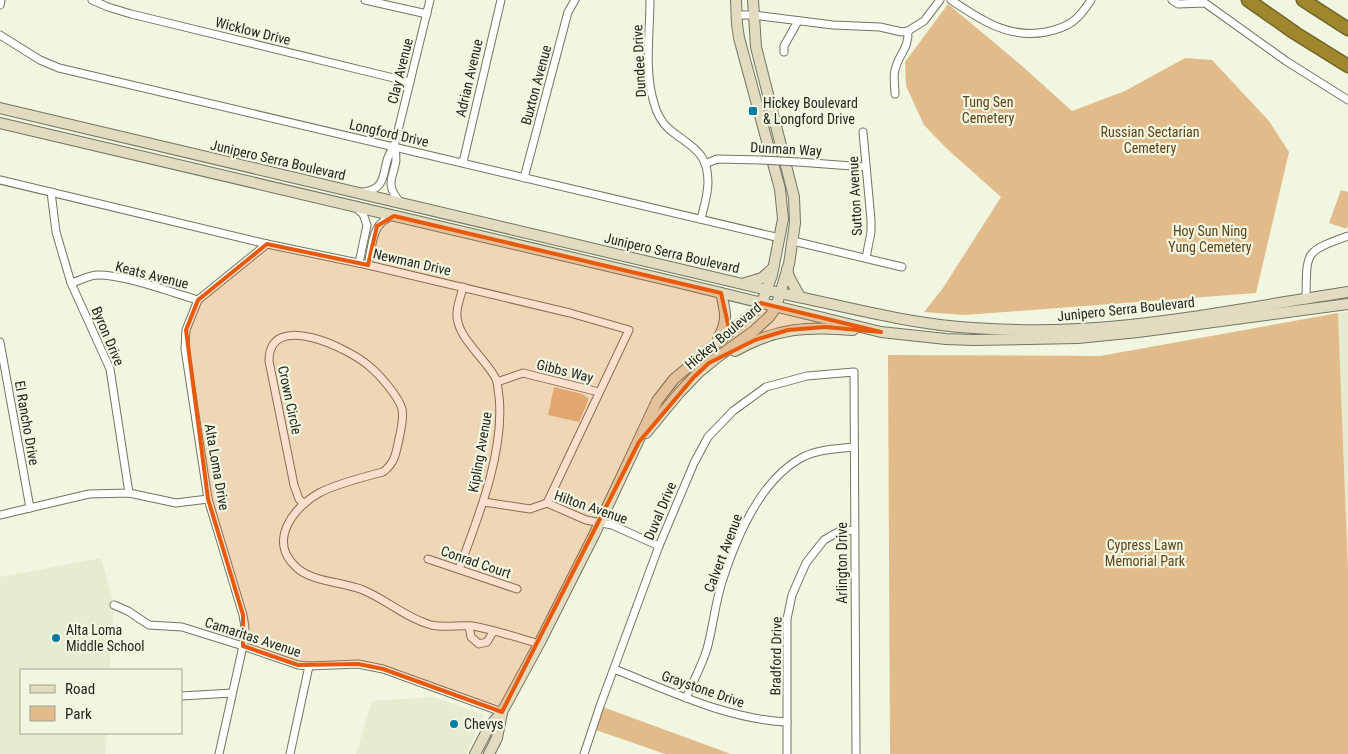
<svg xmlns="http://www.w3.org/2000/svg" width="1348" height="754" font-family="'Roboto Condensed',sans-serif">
	<style>
		.built { fill: #e6ecd0 }
		.green { fill: #e2bb8b }
		.lines { fill: none; stroke-linecap: round; stroke-linejoin: round }
		.street-casing { stroke: #717562; stroke-width: 9 }
		.secondary-casing { stroke: #717562; stroke-width: 12 }
		.highway-casing { stroke: #736528; stroke-width: 15 }
		.street { stroke: #fff; stroke-width: 7 }
		.secondary { stroke: #e2dbc0; stroke-width: 10 }
		.highway { stroke: #9e872d; stroke-width: 12 }
		.street-bridge-casing { stroke: #717562; stroke-width: 9; stroke-linecap: butt }
		.street-bridge { stroke: #fff; stroke-width: 7 }
		.marked { fill: #e8590c; fill-opacity: 0.2; stroke: #e8590c; stroke-width: 4; stroke-linejoin: round }
		.poi-dot { fill: #007da3; stroke: #f1f6e1; stroke-width: 2 }
		.labels { text-anchor: middle; dominant-baseline: central; stroke-width: 4.5; stroke-linejoin: round; paint-order: stroke }
		.street-label { font-size: 14px; fill: #24261e; stroke: #f1f6e1 }
		.park-label { font-size: 14px; fill: #604218; stroke: #f1f6e1 }
		.poi-label { font-size: 14px; fill: #24261e; stroke: #f1f6e1; text-anchor: start }
	</style>
	<rect width="100%" height="100%" fill="#f1f6e1"/>
	<g class="built">
		<path d="M1348 312V570L1338 313Z"/>
		<path d="M101 558 114 605 110 670H21V733H107L105 754H0V577Z"/>
		<path d="M434 697 484 715 466 754H356L372 701Z"/>
	</g>
	<g class="green">
		<path d="M948 4 1021 65 1072 111 1125 91 1185 58 1212 60 1269 121 1289 152 1256 293 965 315 924 312 943 288 1001 197 946 148 924 125 906 86 905 62Z"/>
		<path d="M1341 190 1348 192V225L1347 229 1329 223Z"/>
		<path d="M1338 313 1348 570V754H890L888 355 1100 356Z"/>
		<path d="M554 387 582 394 588 398V401L579 422 548 415Z"/>
		<path d="M600 706 731 754H665L593 729Z"/>
	</g>
	<g class="lines">
		<g class="street-casing">
			<g id="street">
				<path d="M92 0 108 7 131 14 410 82"/>
				<path d="M365 0 427 14"/>
				<path d="M650 0C650 33 644 71 654 103 656 112 662 123 669 129 689 146 708 150 708 182 708 194 704 207 701 219"/>
				<path d="M951 0C981 20 1008 39 1046 32 1070 27 1078 20 1091 0"/>
				<path d="M1172 0 1178 4 1205 3 1286 61 1348 100"/>
				<path d="M0 5 1 0"/>
				<path d="M736 15H753L833 25 880 27 902 32 908 31 924 21 940 0"/>
				<path d="M0 35 40 60 59 68 780 238"/>
				<path d="M784 52V46L798 21"/>
				<path d="M895 94C895 87 893 77 895 70 899 53 909 49 908 31"/>
				<path d="M863 132 871 220V232L866 258"/>
				<path d="M394 147C403 171 378 179 401 203"/>
				<path d="M463 162 501 0"/>
				<path d="M798 162 866 167"/>
				<path d="M705 164 717 159 761 160"/>
				<path d="M524 178 568 12 575 0"/>
				<path d="M0 180 267 244 368 265 570 313 629 330 547 503"/>
				<path d="M51 192 56 232 71 283 110 369 129 493"/>
				<path d="M363 192C392 189 379 164 394 147L430 0"/>
				<path d="M356 208 363 214 367 225 359 263"/>
				<path d="M793 241 902 267"/>
				<path d="M368 265C373 244 371 223 393 216"/>
				<path d="M71 283C79 281 89 275 98 275 126 275 170 292 198 300"/>
				<path d="M1306 298C1307 252 1303 252 1348 236"/>
				<path d="M0 342 30 508"/>
				<path d="M497 382 523 373 599 392"/>
				<path d="M484 502 530 509 547 503 586 520 612 525 659 546"/>
				<path d="M304 504 299 499 294 485 269 361C269 309 350 349 369 366 379 374 399 397 402 409 404 419 401 429 399 439 396 453 395 463 383 472 363 477 340 483 321 492 294 506 267 541 296 567 311 582 344 582 363 590 387 600 406 618 431 625 444 628 459 625 472 626 492 629 519 638 539 644"/>
				<path d="M0 515 89 494 129 493 176 503 208 499"/>
				<path d="M428 559 517 589"/>
				<path d="M459 569C478 518 505 451 499 396 498 392 498 386 497 381 488 360 455 337 457 313 457 305 461 296 463 287"/>
				<path d="M114 605 128 611 149 625 182 627 243 646 298 665 309 666 358 664 383 669 502 712"/>
				<path d="M469 626 471 637 479 644 487 642 493 632"/>
				<path d="M614 669C670 691 726 719 787 722"/>
				<path d="M181 696 232 693"/>
				<path d="M686 698C693 682 702 665 707 649 713 627 715 604 722 582 736 538 760 479 803 457 819 449 837 449 854 447"/>
				<path d="M219 754 243 646 245 627 243 615 208 499 185 349 186 330 198 300 267 244"/>
				<path d="M290 754 309 666"/>
				<path d="M584 754 600 706 659 546 694 463 708 437 733 411 766 387 807 376 854 372 856 754"/>
				<path d="M787 754V619L792 595 806 563 824 540 838 532 854 530"/>
			</g>
		</g>
		<g class="secondary-casing">
			<g id="secondary">
				<path d="M0 108 780 293C844 306 907 324 973 328 1018 331 1064 331 1109 327 1189 320 1268 304 1348 292"/>
				<path d="M0 123 680 283 881 332 946 339 973 340 1078 338 1138 332 1348 304"/>
				<path d="M787 269 789 277 800 297"/>
				<path d="M745 283 762 278 773 268"/>
				<path d="M718 339C728 320 726 314 721 293"/>
				<path d="M735 351C775 328 809 326 853 330"/>
				<path d="M646 433 679 393 699 372 715 359 755 330 770 316 776 307 789 264 795 223 794 197 756 47 753 0"/>
				<path d="M475 754 489 727 502 712 539 644 595 533 657 401 674 379 756 310 764 297 772 275 783 219 780 189 739 38 737 24 736 0"/>
				<path d="M489 754 497 738 502 713"/>
			</g>
		</g>
		<g class="highway-casing">
			<g id="highway">
				<path d="M1248 0 1295 33 1348 66"/>
				<path d="M1303 0 1348 29"/>
			</g>
		</g>
		<use href="#street" class="street"/>
		<use href="#secondary" class="secondary"/>
		<use href="#highway" class="highway"/>
		<g class="street-bridge-casing">
			<path id="street-bridge" d="M761 160 798 162"/>
		</g>
		<use href="#street-bridge" class="street-bridge"/>
	</g>
	<path class="marked" d="M394 216 721 293 730 333 761 303 881 332 825 327 788 330 755 340 709 363 694 377 639 442 502 712 383 669 358 664 298 665 243 646V615L208 499 186 330 198 300 267 244 368 265 377 226Z"/>
	<g class="poi-dot">
		<rect x="748" y="106" width="10" height="10" rx="2.5"/>
		<circle cx="56" cy="638" r="5"/>
		<circle cx="454" cy="724" r="5"/>
	</g>
	<g class="labels">
		<g class="street-label">
			<text transform="translate(253 31) rotate(14)">Wicklow Drive</text>
			<text transform="translate(639 61) rotate(-93)">Dundee Drive</text>
			<text transform="translate(400 71) rotate(-76)">Clay Avenue</text>
			<text transform="translate(469 78) rotate(-77)">Adrian Avenue</text>
			<text transform="translate(536 85) rotate(-75)">Buxton Avenue</text>
			<text transform="translate(389 133) rotate(13)">Longford Drive</text>
			<text transform="translate(786 149) rotate(3)">Dunman Way</text>
			<text transform="translate(278 160) rotate(13)">Junipero Serra Boulevard</text>
			<text transform="translate(855 196) rotate(-93)">Sutton Avenue</text>
			<text transform="translate(672 253) rotate(13)">Junipero Serra Boulevard</text>
			<text transform="translate(412 262) rotate(13)">Newman Drive</text>
			<text transform="translate(152 275) rotate(14)">Keats Avenue</text>
			<text transform="translate(1126 309) rotate(-6)">Junipero Serra Boulevard</text>
			<text transform="translate(108 336) rotate(67)">Byron Drive</text>
			<text transform="translate(723 336) rotate(-40)">Hickey Boulevard</text>
			<text transform="translate(565 371) rotate(14)">Gibbs Way</text>
			<text transform="translate(290 400) rotate(78)">Crown Circle</text>
			<text transform="translate(27 423) rotate(80)">El Rancho Drive</text>
			<text transform="translate(480 452) rotate(-80)">Kipling Avenue</text>
			<text transform="translate(217 467) rotate(80)">Alta Loma Drive</text>
			<text transform="translate(591 507) rotate(19)">Hilton Avenue</text>
			<text transform="translate(660 511) rotate(-67)">Duval Drive</text>
			<text transform="translate(723 553) rotate(-69)">Calvert Avenue</text>
			<text transform="translate(476 562) rotate(19)">Conrad Court</text>
			<text transform="translate(842 563) rotate(-90)">Arlington Drive</text>
			<text transform="translate(253 637) rotate(18)">Camaritas Avenue</text>
			<text transform="translate(776 656) rotate(-89)">Bradford Drive</text>
			<text transform="translate(703 689) rotate(19)">Graystone Drive</text>
		</g>
		<g class="park-label">
			<text x="988" y="102">Tung Sen<tspan x="988" dy="16">Cemetery</tspan></text>
			<text x="1150" y="132">Russian Sectarian<tspan x="1150" dy="16">Cemetery</tspan></text>
			<text x="1210" y="231">Hoy Sun Ning<tspan x="1210" dy="16">Yung Cemetery</tspan></text>
			<text x="1145" y="545">Cypress Lawn<tspan x="1145" dy="16">Memorial Park</tspan></text>
		</g>
		<g class="poi-label">
			<text x="763" y="103">Hickey Boulevard<tspan x="763" dy="16">&amp; Longford Drive</tspan></text>
			<text x="66" y="630">Alta Loma<tspan x="66" dy="16">Middle School</tspan></text>
			<text x="464" y="724">Chevys</text>
		</g>
	</g>
	<rect x="20" y="669" width="162" height="65" fill="#f1f6e1" stroke="#9fa393"/>
	<rect x="30" y="685" width="25" height="8" fill="#e2dbc0" stroke="#9fa393"/>
	<text x="65" y="694" font-size="15" fill="#24261e">Road</text>
	<rect x="30" y="706" width="25" height="15" fill="#e2bb8b" stroke="#9fa393"/>
	<text x="65" y="719" font-size="15" fill="#24261e">Park</text>
</svg>
